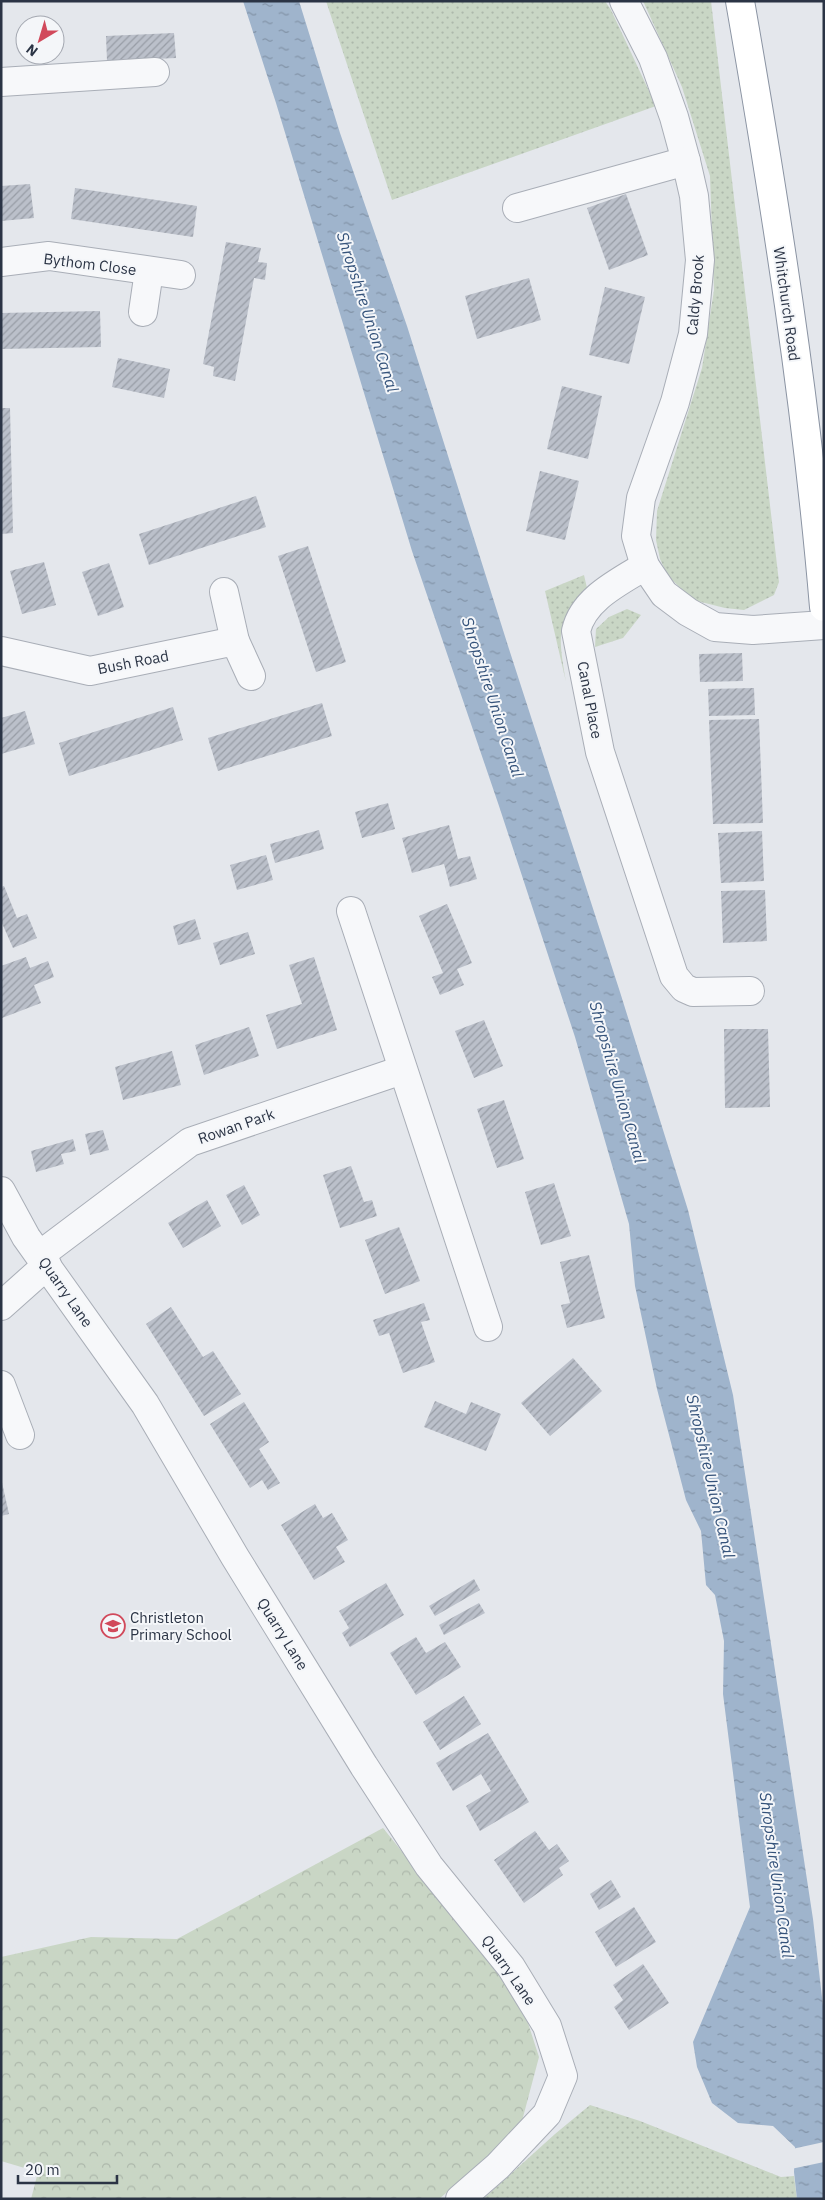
<svg xmlns="http://www.w3.org/2000/svg" width="825" height="2200" font-family="'IBM Plex Sans',sans-serif">
	<style>
		.grass { fill: url(#grass-dots) }
		.forest { fill: url(#forest-crowns) }
		.water { fill: url(#water-ripples) }
		.pier { fill: #e4e7ec }
		.building { fill: url(#building-hatch) }
		.lines { fill: none; stroke-linecap: round; stroke-linejoin: round }
		.minor-casing { stroke: #a9aeb7; stroke-width: 30 }
		.highway-casing { stroke: #8b94a3; stroke-width: 30 }
		.minor { stroke: #f7f8fa; stroke-width: 28 }
		.highway { stroke: #fff; stroke-width: 28 }
		.labels { text-anchor: middle; dominant-baseline: central; stroke-width: 4; stroke-linejoin: round; paint-order: stroke }
		.street-label { font-size: 15px; fill: #2b3445; stroke: #f4f6f9 }
		.poi-label { font-size: 15px; fill: #2b3445; stroke: #f4f6f9; text-anchor: start }
		.water-label { font-size: 16px; font-style: italic; fill: #34527a; stroke: #f4f6f9 }
	</style>
	<defs>
		<pattern id="grass-dots" width="8" height="8" patternUnits="userSpaceOnUse" patternTransform="scale(1.25)"><rect width="8" height="8" fill="#c9d6c5"/><path d="M2 2h.1M6 6h.1" fill="none" stroke="#adb8ab" stroke-width="1.8" stroke-linecap="round"/></pattern>
		<pattern id="forest-crowns" width="20" height="18" patternUnits="userSpaceOnUse" patternTransform="scale(1.25)"><rect width="20" height="18" fill="#c9d6c5"/><path d="M2 6a3 3 0 1 1 6 0M12 15a3 3 0 1 1 6 0" fill="none" stroke="#adb8ab"/></pattern>
		<pattern id="water-ripples" width="26" height="14" patternUnits="userSpaceOnUse" patternTransform="scale(1.25)"><rect width="26" height="14" fill="#9fb4cc"/><path d="M2 4q2-2 4 0t4 0M15 11q2-2 4 0t4 0" fill="none" stroke="#8293a7"/></pattern>
		<pattern id="building-hatch" width="6" height="6" patternUnits="userSpaceOnUse" patternTransform="scale(1.25)"><rect width="6" height="6" fill="#bbc0ca"/><path d="M-1 1l2-2M0 6l6-6M5 7l2-2" fill="none" stroke="#989da6"/></pattern>
	</defs>
	<rect width="100%" height="100%" fill="#e4e7ec"/>
	<g class="grass">
		<path d="M326 1H605L611 10 656 106 392 200Z"/>
		<path d="M643 1H711L779 582 774 595 744 610 725 608 693 600 668 576 660 559 656 540 657 511 702 368 714 290 710 176 682 87Z"/>
		<path d="M584 575 587 588C554 621 559 639 566 682L545 591Z"/>
		<path d="M627 609 641 615 623 638 595 647 596 629 609 617Z"/>
		<path d="M590 2105 640 2121 781 2177 794 2176 797 2199H483L555 2134Z"/>
	</g>
	<path class="forest" d="M383 1828 495 1967 528 2023 539 2057 522 2121 479 2165 439 2199H31L38 2172 1 2161V1957L91 1937 177 1939Z"/>
	<path class="water" d="M243 1H299L340 133 407 326 509 649 620 992 688 1210 733 1395 813 1919 824 2015V2199H797L794 2172 795 2147 773 2126 738 2123 712 2103 697 2067 693 2042 750 1907 723 1694 724 1641 715 1595 706 1585 701 1531 686 1500 657 1389 635 1286 629 1224 575 1037 499 806 412 551 276 103Z"/>
	<path class="pier" d="M824 2142V2162L791 2169 792 2149Z"/>
	<g class="building">
		<path d="M174 33 176 58 107 61 106 36Z"/>
		<path d="M30 184 34 218 1 221V186Z"/>
		<path d="M75 188 197 206 193 237 71 219Z"/>
		<path d="M626 194 648 255 609 270 587 208Z"/>
		<path d="M226 242 261 248 258 262 267 263 265 280 254 278 235 381 213 376 214 367 203 364Z"/>
		<path d="M529 278 541 320 477 339 465 296Z"/>
		<path d="M605 287 645 297 629 364 589 355Z"/>
		<path d="M100 311 101 347 1 349V313Z"/>
		<path d="M118 358 170 369 164 398 112 387Z"/>
		<path d="M562 386 602 396 588 459 547 449Z"/>
		<path d="M1 408H10L13 533 1 534Z"/>
		<path d="M540 471 579 481 565 540 526 531Z"/>
		<path d="M256 496 266 527 149 565 139 534Z"/>
		<path d="M308 546 346 662 316 672 278 556Z"/>
		<path d="M44 562 56 605 22 614 10 571Z"/>
		<path d="M109 563 124 607 98 616 82 572Z"/>
		<path d="M742 653 743 681 700 682 699 654Z"/>
		<path d="M754 688 755 715 709 716 708 689Z"/>
		<path d="M322 703 332 736 218 771 208 738Z"/>
		<path d="M173 707 183 740 69 776 59 743Z"/>
		<path d="M25 711 35 744 1 754V718Z"/>
		<path d="M759 719 763 823 713 824 709 720Z"/>
		<path d="M388 803 395 829 362 838 355 812Z"/>
		<path d="M449 825 458 859 470 856 477 879 450 887 444 864 412 873 402 838Z"/>
		<path d="M319 830 324 849 275 863 270 844Z"/>
		<path d="M762 831 764 881 721 883 718 833Z"/>
		<path d="M266 855 273 880 237 890 230 865Z"/>
		<path d="M4 886 17 918 27 914 37 938 13 948 1 921V887Z"/>
		<path d="M765 890 767 941 723 943 721 891Z"/>
		<path d="M447 904 472 963 457 969 464 985 440 995 432 977 443 973 419 916Z"/>
		<path d="M195 919 201 939 178 945 173 926Z"/>
		<path d="M248 932 255 954 220 965 213 943Z"/>
		<path d="M26 957 30 968 48 961 54 977 34 985 41 1003 2 1018 1 966Z"/>
		<path d="M314 957 337 1030 277 1049 266 1015 302 1004 289 965Z"/>
		<path d="M484 1020 503 1066 474 1078 455 1031Z"/>
		<path d="M249 1027 259 1056 204 1075 195 1045Z"/>
		<path d="M724 1029H768L770 1107 725 1108Z"/>
		<path d="M172 1051 181 1085 123 1100 115 1067Z"/>
		<path d="M504 1100 524 1159 497 1168 477 1109Z"/>
		<path d="M103 1130 109 1150 90 1155 85 1134Z"/>
		<path d="M73 1139 76 1151 61 1154 64 1164 36 1172 31 1151Z"/>
		<path d="M351 1166 364 1202 372 1200 377 1216 340 1228 323 1175Z"/>
		<path d="M554 1183 571 1236 541 1245 525 1192Z"/>
		<path d="M244 1185 260 1215 242 1225 226 1195Z"/>
		<path d="M207 1200 221 1226 183 1248 168 1223Z"/>
		<path d="M399 1227 420 1281 385 1294 365 1240Z"/>
		<path d="M589 1255 605 1318 567 1328 561 1305 570 1303 560 1262Z"/>
		<path d="M424 1303 430 1320 421 1322 435 1362 403 1373 389 1333 379 1336 373 1320Z"/>
		<path d="M171 1307 203 1357 213 1351 241 1394 204 1416 146 1324Z"/>
		<path d="M573 1358 602 1391 550 1436 521 1403Z"/>
		<path d="M435 1401 466 1414 471 1402 501 1414 486 1451 424 1427Z"/>
		<path d="M244 1402 269 1442 259 1449 280 1483 268 1490 262 1480 250 1488 210 1424Z"/>
		<path d="M1 1478 9 1514 1 1516Z"/>
		<path d="M315 1504 323 1518 332 1513 348 1540 336 1547 345 1562 314 1580 281 1525Z"/>
		<path d="M474 1579 480 1590 435 1616 429 1606Z"/>
		<path d="M386 1583 404 1615 350 1647 342 1633 349 1628 339 1611Z"/>
		<path d="M479 1603 485 1613 444 1635 439 1625Z"/>
		<path d="M416 1637 426 1653 445 1642 461 1667 416 1695 390 1653Z"/>
		<path d="M464 1696 481 1724 440 1750 423 1722Z"/>
		<path d="M488 1733 529 1802 480 1831 466 1806 491 1791 481 1774 453 1791 436 1763Z"/>
		<path d="M535 1831 549 1850 557 1844 569 1861 559 1868 563 1875 524 1903 494 1860Z"/>
		<path d="M611 1880 621 1897 599 1910 590 1894Z"/>
		<path d="M634 1907 656 1942 616 1967 595 1932Z"/>
		<path d="M643 1964 669 2003 629 2030 614 2007 623 2000 613 1985Z"/>
	</g>
	<g class="lines">
		<g class="minor-casing">
			<g id="minor">
				<path d="M624 1 653 58 674 117 686 161"/>
				<path d="M1 82 155 72"/>
				<path d="M517 208 686 161 694 196 700 260 693 334 675 402 641 498 636 536 645 566 664 594 688 612 715 627 753 630 824 625"/>
				<path d="M1 262 49 256 181 275"/>
				<path d="M143 312 149 271"/>
				<path d="M645 566C619 582 583 599 576 631L600 752 674 976 684 988 693 992 750 991"/>
				<path d="M224 592 235 641"/>
				<path d="M1 651 90 671 235 641 251 676"/>
				<path d="M351 911 488 1327"/>
				<path d="M1 1191 26 1237 145 1404 235 1557 364 1766 429 1866 511 1967 547 2026 563 2076 547 2114 498 2166 460 2199"/>
				<path d="M40 1255 190 1142 402 1070"/>
				<path d="M1 1306 47 1265"/>
				<path d="M1 1385 20 1435"/>
			</g>
		</g>
		<g class="highway-casing">
			<path id="highway" d="M740 1C775 202 807 405 824 607"/>
		</g>
		<use href="#minor" class="minor"/>
		<use href="#highway" class="highway"/>
	</g>
	<defs>
		<g id="school-ring" transform="scale(1.25)"><circle r="9.5" fill="#f4f6f9" stroke="#d1495b" stroke-width="1.5"/><path d="M0-5L7-2L0 1L-7-2ZM-4 1L0 2.5L4 1V4Q0 6-4 4Z" fill="#d1495b"/></g>
	</defs>
	<g fill-rule="evenodd">
		<use href="#school-ring" x="113" y="1626"/>
	</g>
	<g class="labels">
		<g class="street-label">
			<text transform="translate(90 264) rotate(7)">Bythom Close</text>
			<text transform="translate(695 295) rotate(-85)">Caldy Brook</text>
			<text transform="translate(787 304) rotate(82)">Whitchurch Road</text>
			<text transform="translate(133 662) rotate(-11)">Bush Road</text>
			<text transform="translate(590 700) rotate(79)">Canal Place</text>
			<text transform="translate(236 1126) rotate(-19)">Rowan Park</text>
			<text transform="translate(66 1292) rotate(55)">Quarry Lane</text>
			<text transform="translate(283 1634) rotate(58)">Quarry Lane</text>
			<text transform="translate(509 1970) rotate(55)">Quarry Lane</text>
		</g>
		<g class="poi-label">
			<text x="130" y="1617">Christleton<tspan x="130" dy="17">Primary School</tspan></text>
		</g>
		<g class="water-label">
			<text transform="translate(368 312) rotate(72)">Shropshire Union Canal</text>
			<text transform="translate(493 697) rotate(72)">Shropshire Union Canal</text>
			<text transform="translate(618 1082) rotate(74)">Shropshire Union Canal</text>
			<text transform="translate(711 1476) rotate(77)">Shropshire Union Canal</text>
			<text transform="translate(777 1875) rotate(82)">Shropshire Union Canal</text>
		</g>
	</g>
	<rect width="825" height="2200" fill="none" stroke="#2b3445" stroke-width="5"/>
	<g transform="translate(40 40) rotate(218)"><circle r="24" fill="#f4f6f9" stroke="#a4a8b1"/>
	<path d="M0-4L9 19L0 12L-9 19Z" fill="#d1495b"/>
	<text y="-8" font-size="14" font-weight="bold" text-anchor="middle" fill="#2b3445">N</text>
	</g>
	<path d="M18 2175v8h99v-8" fill="none" stroke="#2b3445" stroke-width="2.5"/>
	<text x="25" y="2175" font-size="15" fill="#2b3445" stroke="#f4f6f9" stroke-width="4" paint-order="stroke">20 m</text>
</svg>
